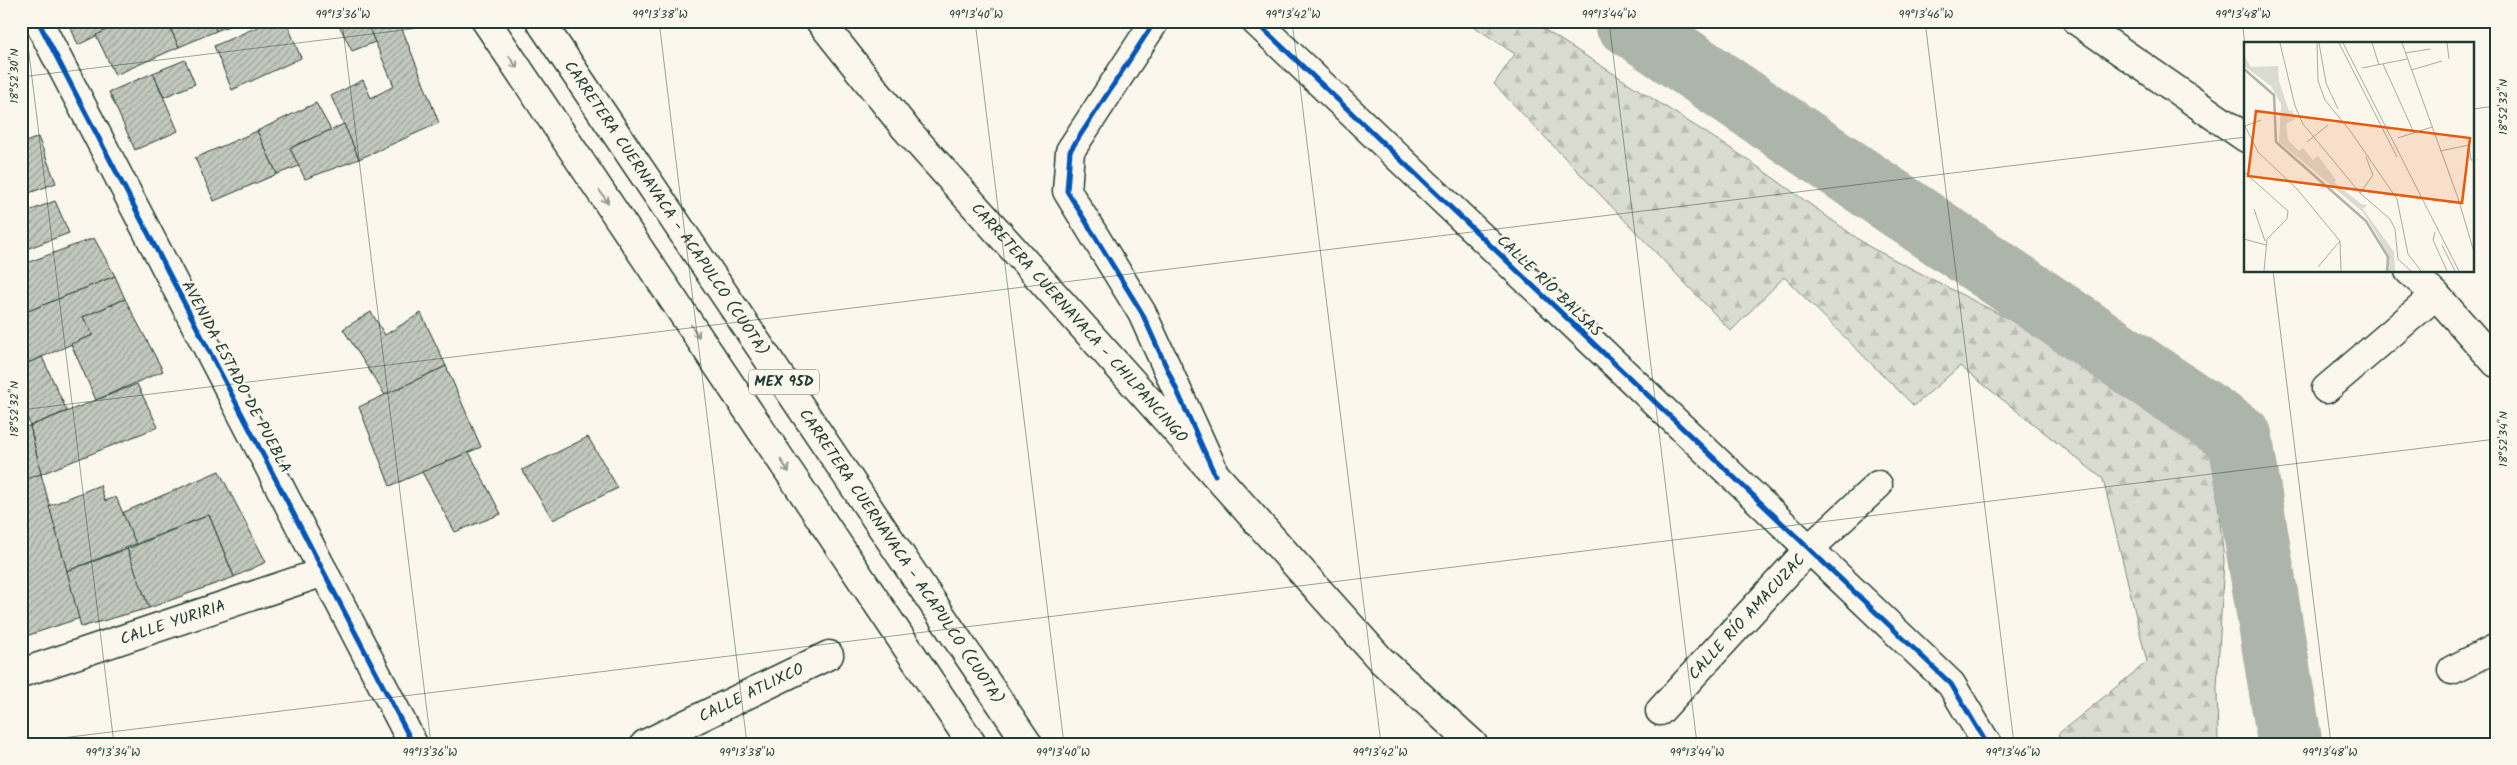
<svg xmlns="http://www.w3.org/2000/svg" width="2517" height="765" font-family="Kalam,sans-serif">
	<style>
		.forest { fill: url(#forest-firs); stroke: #7d8c82 }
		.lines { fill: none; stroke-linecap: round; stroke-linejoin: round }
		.river { stroke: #adb4aa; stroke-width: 65 }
		.building { fill: url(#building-hatch); stroke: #1f3d34 }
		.minor-casing { stroke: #1f3d34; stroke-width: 31 }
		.tertiary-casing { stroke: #1f3d34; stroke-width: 31 }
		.primary-casing { stroke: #1f3d34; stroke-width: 31 }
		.motorway-casing { stroke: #1f3d34; stroke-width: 31 }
		.minor { stroke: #fbf7ec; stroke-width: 28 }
		.tertiary { stroke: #fbf7ec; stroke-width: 28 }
		.primary { stroke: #fbf7ec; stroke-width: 28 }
		.motorway { stroke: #fbf7ec; stroke-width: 28 }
		.cycleway-casing { stroke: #fbf7ec; stroke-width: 8 }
		.cycleway { stroke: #0057b8; stroke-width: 5 }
		.oneway { stroke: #8d9a90 }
		.ticks { fill: none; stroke: #1f3d34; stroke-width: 1; stroke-opacity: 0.45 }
		.labels { text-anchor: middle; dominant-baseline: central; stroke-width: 5; stroke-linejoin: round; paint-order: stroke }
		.shield { fill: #fbf7ec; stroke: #61756b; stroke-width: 1 }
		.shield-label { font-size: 15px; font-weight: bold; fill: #1f3d34 }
		.street-label { font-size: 16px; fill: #1f3d34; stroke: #fbf7ec }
		.inset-river { fill: none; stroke: #adb4aa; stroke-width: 2.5 }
		.inset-road { fill: none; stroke: #a3ada2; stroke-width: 1 }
		.view { fill: #e8590c; fill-opacity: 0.15; stroke: #e8590c; stroke-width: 2.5 }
		.inset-edge { fill: none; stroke: #1f3d34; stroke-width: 2.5 }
		.neatline { fill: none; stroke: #1f3d34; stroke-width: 2 }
		.ticks-label { font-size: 12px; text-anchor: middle; fill: #1f3d34 }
	</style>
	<defs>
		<pattern id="forest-firs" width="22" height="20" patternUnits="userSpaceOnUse" patternTransform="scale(1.25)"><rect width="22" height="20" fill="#dbdcd1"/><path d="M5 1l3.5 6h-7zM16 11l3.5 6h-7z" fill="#bcbeb4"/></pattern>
		<pattern id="building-hatch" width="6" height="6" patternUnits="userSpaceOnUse" patternTransform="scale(1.25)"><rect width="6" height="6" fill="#c4c9be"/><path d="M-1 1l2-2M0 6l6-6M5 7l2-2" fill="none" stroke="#9fa49b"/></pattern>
	</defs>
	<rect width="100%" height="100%" fill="#fbf7ec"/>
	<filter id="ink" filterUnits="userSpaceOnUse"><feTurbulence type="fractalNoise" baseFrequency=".02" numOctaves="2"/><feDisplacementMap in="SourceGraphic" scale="10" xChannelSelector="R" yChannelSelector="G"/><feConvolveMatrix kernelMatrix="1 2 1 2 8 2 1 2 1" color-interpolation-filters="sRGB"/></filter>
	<g filter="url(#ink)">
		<path class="forest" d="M1466 21H1531L1747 159 1868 246 2005 317 2212 447 2224 560 2217 687 2218 744H2062L2058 734 2147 662 2103 479 1960 366 1914 406 1784 277 1731 331 1494 84 1515 54Z"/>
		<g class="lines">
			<path class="river" d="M1626 21 2240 437 2290 744"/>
		</g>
		<g class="building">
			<path d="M68 21H126L78 45Z"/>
			<path d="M126 21H167L179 47 115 75 96 35Z"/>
			<path d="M167 21H213L216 31 179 47Z"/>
			<path d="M213 21H241L216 31Z"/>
			<path d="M271 21H286L301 58 232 90 214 46Z"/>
			<path d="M337 21H366L375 42 352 51Z"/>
			<path d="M366 21H399L439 123 359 159 331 96 363 80 371 98 394 86Z"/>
			<path d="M185 60 195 84 164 97 153 73Z"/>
			<path d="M153 73 178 131 135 150 109 92Z"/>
			<path d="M316 103 331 130 290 148 299 166 277 174 257 131Z"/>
			<path d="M344 124 359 159 305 179 290 148Z"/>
			<path d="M257 131 277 174 214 201 195 158Z"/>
			<path d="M38 137 56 183 21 196V144Z"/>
			<path d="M55 201 69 233 21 251V214Z"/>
			<path d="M94 238 115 276 21 314V265Z"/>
			<path d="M115 276 125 299 83 317 93 335 21 366V314Z"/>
			<path d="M125 299 163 371 96 400 71 344 93 335 83 317Z"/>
			<path d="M371 312 385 335 421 313 446 366 385 395 343 329Z"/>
			<path d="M42 357 67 411 30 426 21 394V366Z"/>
			<path d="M446 366 481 447 390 486 359 407Z"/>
			<path d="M137 384 158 427 41 474 30 426Z"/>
			<path d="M30 426 41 474 21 481V427Z"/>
			<path d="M588 437 618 488 553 520 522 470Z"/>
			<path d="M469 452 501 514 455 532 422 472Z"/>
			<path d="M219 471 266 562 234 577 209 515 136 544 122 513Z"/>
			<path d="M41 474 80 618 23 637 21 628V481Z"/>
			<path d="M100 485 105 501 116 497 136 544 67 571 49 506Z"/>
			<path d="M209 515 234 577 149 608 127 549Z"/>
			<path d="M127 549 149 608 81 627 67 571Z"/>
		</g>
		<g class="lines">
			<g class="minor-casing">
				<g id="minor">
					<path d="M1155 21 1070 151 1067 191 1142 313 1212 467"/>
					<path d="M1255 21 1951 684 1987 744"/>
					<path d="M2077 21 2246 138"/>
					<path d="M2409 271 2436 295 2496 363"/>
					<path d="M2326 389 2436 295"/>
					<path d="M2452 670 2496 648"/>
					<path id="s1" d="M21 673 324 572"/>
					<path id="s2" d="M1660 711 1808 550 1878 485"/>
					<path id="s3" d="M645 744 829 655"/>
				</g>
			</g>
			<g class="tertiary-casing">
				<path id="tertiary" d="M38 21 413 744"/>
			</g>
			<g class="primary-casing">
				<g id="primary">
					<path id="s4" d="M820 21 906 129 1381 660 1473 744"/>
				</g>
			</g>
			<g class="motorway-casing">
				<g id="motorway">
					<path d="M486 21 972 744"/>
					<path id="s5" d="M540 21 1028 744"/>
				</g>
			</g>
			<use href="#minor" class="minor"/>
			<use href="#tertiary" class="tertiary"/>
			<use href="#primary" class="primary"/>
			<use href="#motorway" class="motorway"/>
			<g class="cycleway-casing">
				<g id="cycleway">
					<path d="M38 21 413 744"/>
					<path d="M1155 21 1070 151 1067 191 1142 313 1215 475"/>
					<path d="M1255 21 1951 684 1987 744"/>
				</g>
			</g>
			<use href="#cycleway" class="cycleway"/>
		</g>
		<defs><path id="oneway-shaft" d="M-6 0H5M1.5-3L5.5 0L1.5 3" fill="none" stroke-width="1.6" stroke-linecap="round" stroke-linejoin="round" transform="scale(1.25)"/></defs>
		<g class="oneway">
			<use href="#oneway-shaft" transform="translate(513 62) rotate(56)"/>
			<use href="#oneway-shaft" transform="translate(604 197) rotate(56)"/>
			<use href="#oneway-shaft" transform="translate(695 331) rotate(56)"/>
			<use href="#oneway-shaft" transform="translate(785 466) rotate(56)"/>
		</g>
	</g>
	<path class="ticks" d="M25 21 114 744M342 21 431 744M659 21 747 744M975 21 1064 744M1292 21 1381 744M1609 21 1697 744M1925 21 2014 744M2242 21 2246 52M21 77 477 21M2473 109 2496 106M2273 271 2331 744M21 410 2246 137M21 743 2496 439"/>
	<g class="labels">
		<rect class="shield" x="749" y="369.5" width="70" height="25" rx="4"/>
		<g class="shield-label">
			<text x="784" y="382">MEX 95D</text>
		</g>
		<g class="street-label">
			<text stroke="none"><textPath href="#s5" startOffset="226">CARRETERA CUERNAVACA - ACAPULCO (CUOTA)</textPath></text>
			<text transform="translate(1549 286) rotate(44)">CALLE RÍO BALSAS</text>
			<text stroke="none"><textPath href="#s4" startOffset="398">CARRETERA CUERNAVACA - CHILPANCINGO</textPath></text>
			<text transform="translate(236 377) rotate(62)">AVENIDA ESTADO DE PUEBLA</text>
			<text stroke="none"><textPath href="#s5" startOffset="646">CARRETERA CUERNAVACA - ACAPULCO (CUOTA)</textPath></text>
			<text stroke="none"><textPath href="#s2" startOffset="128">CALLE RÍO AMACUZAC</textPath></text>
			<text stroke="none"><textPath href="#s1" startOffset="160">CALLE YURIRIA</textPath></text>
			<text stroke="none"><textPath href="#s3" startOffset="118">CALLE ATLIXCO</textPath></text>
		</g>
	</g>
	<g transform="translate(2244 42)">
		<rect width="230" height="230" fill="#fbf7ec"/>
		<path d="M0 13 7 25 34 24 35 39 45 69 48 68 51 77 42 82 44 98 55 109 59 106 69 118 74 114 92 138 90 140 117 162 123 163 119 167 150 210 151 229H144V219L135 196 119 170 35 100 37 62 27 44 0 24Z" fill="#dbdcd1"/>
		<path class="inset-river" d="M0 27 30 53 32 100 122 179 144 215 143 229"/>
		<path class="inset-road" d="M36 1 51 64 59 82 116 151 146 177 151 187 154 217 167 229M73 1 74 39 81 58 107 90 153 157 164 212 177 229M75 1 82 41 94 67M95 1 153 115M99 1 215 229M128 1 135 23M158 1 214 156 230 210M203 1 205 17M161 11 186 7M139 22 170 91M118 26 163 17M167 28 198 19M0 82 14 110 53 147 96 199 97 229M1 84 17 78M154 96 188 85M63 100 84 83M196 109 225 103 227 118H230M0 130 44 169 43 177 23 197 20 229M116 151 129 133 122 115M10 167 21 199M191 190 189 198 203 229M0 197 22 203M198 203 211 229M74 225 96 199"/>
		<path class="view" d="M12 69 226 96 218 161 4 134Z"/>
		<rect width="230" height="230" class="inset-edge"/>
	</g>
	<rect width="2517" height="765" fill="none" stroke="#fbf7ec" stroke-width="55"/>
	<rect x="28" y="28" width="2462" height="710" class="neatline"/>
	<g class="ticks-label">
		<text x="343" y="18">99°13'36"W</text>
		<text x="660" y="18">99°13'38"W</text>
		<text x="976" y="18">99°13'40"W</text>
		<text x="1293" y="18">99°13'42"W</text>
		<text x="1609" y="18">99°13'44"W</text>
		<text x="1926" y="18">99°13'46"W</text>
		<text x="2243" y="18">99°13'48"W</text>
		<text transform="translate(14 76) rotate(-90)" y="4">18°52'30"N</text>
		<text transform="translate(2503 107) rotate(-90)" y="4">18°52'32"N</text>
		<text transform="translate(14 409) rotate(-90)" y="4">18°52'32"N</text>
		<text transform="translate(2503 439) rotate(-90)" y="4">18°52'34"N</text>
		<text x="113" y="756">99°13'34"W</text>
		<text x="430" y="756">99°13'36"W</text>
		<text x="747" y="756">99°13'38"W</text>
		<text x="1063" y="756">99°13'40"W</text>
		<text x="1380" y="756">99°13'42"W</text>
		<text x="1697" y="756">99°13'44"W</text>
		<text x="2013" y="756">99°13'46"W</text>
		<text x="2330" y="756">99°13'48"W</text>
	</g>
</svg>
